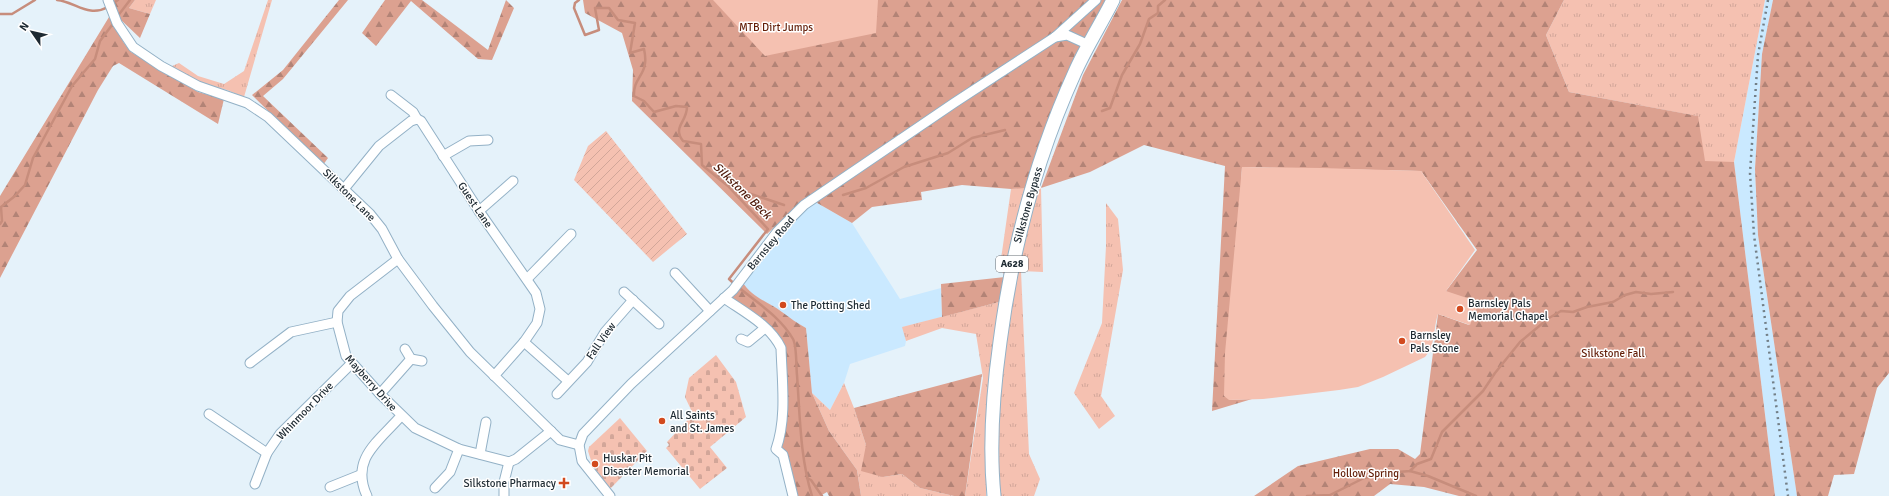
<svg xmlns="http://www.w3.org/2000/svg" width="1889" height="496" font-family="Signika,sans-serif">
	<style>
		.built { fill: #cae9ff }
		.grass { fill: url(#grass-tufts) }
		.forest { fill: url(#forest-firs) }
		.cemetery { fill: url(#cemetery-stones) }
		.park { fill: #f5c1b1 }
		.garden { fill: url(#garden-furrows) }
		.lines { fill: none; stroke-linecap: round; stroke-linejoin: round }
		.stream { stroke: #c78d7c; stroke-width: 2.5 }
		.minor-casing { stroke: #93b1c6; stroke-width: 11 }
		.highway-casing { stroke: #93b1c6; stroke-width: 15 }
		.minor { stroke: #fff; stroke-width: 9 }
		.highway { stroke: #fff; stroke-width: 13 }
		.rail { stroke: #737f87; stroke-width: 2.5; stroke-dasharray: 2 4; stroke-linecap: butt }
		.poi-dot { fill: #d24a1e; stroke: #fff; stroke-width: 1.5 }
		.labels { text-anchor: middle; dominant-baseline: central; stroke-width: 3; stroke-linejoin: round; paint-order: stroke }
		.shield { fill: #fff; stroke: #626a70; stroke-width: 1 }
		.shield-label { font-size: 10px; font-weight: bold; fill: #1e2a32 }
		.park-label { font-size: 11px; fill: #631e08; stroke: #fff }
		.street-label { font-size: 11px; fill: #1e2a32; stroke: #fff }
		.poi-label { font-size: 11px; fill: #1e2a32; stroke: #fff; text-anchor: start }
		.water-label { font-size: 12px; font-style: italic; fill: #4d1808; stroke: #fff }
	</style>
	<defs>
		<pattern id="grass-tufts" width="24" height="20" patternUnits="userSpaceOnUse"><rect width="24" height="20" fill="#f5c1b1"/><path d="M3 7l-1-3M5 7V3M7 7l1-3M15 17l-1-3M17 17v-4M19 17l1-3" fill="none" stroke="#d2a699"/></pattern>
		<pattern id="forest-firs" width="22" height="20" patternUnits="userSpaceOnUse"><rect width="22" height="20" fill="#dca190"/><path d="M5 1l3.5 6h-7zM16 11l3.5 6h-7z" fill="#b28376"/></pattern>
		<pattern id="cemetery-stones" width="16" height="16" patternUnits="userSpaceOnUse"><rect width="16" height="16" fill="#f5c1b1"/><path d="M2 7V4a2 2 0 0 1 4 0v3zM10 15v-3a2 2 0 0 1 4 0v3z" fill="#d2a699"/></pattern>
		<pattern id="garden-furrows" width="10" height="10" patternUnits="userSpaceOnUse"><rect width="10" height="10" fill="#f5c1b1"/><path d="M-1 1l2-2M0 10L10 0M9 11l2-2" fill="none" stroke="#d2a699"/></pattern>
	</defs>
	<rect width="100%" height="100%" fill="#e5f2fa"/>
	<g class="built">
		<path d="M1765 0H1773L1762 54 1755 169 1758 235 1797 496H1775L1734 162Z"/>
		<path d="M812 200 852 223 900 299 941 288 942 317 903 327 906 341 905 346 850 364 844 383 830 410 812 393 806 328 792 321 782 312 748 292 741 280 763 251Z"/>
	</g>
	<g class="grass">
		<path d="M135 0H156L150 14 129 8Z"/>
		<path d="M268 0H272L244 97 227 90 198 83 170 67 179 63 198 76 224 84 244 71Z"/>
		<path d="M1564 0H1765L1734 162 1710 182 1687 168 1697 116 1569 92 1546 35Z"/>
		<path d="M1033 186 1041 188 1043 272 1021 271 1029 454 1040 479 1034 496H997L996 428 1010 290 1000 266 1011 189Z"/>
		<path d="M1106 203 1118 219 1123 270 1101 396 1115 416 1099 429 1074 393 1102 323 1106 246Z"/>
		<path d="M999 302 988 399 986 496H965L983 378 976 334 942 328 906 341 902 327Z"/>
		<path d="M844 383 854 408 866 445 883 477 902 474 920 488 954 496H861L857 470 829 431 812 393 830 410Z"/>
	</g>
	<g class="forest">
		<path d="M112 0H135L129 8 150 14 140 38 120 19Z"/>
		<path d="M339 0H348L283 79 263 96 328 158 323 165 252 95 283 70Z"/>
		<path d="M385 0H422L488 50 506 0 514 8 492 60 478 59 411 1 376 46 362 33Z"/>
		<path d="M583 0H1108L1075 55 1025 188 1011 189 962 185 921 192 922 200 872 207 852 223 812 200 804 199 767 234 632 101 633 70 622 33 585 13Z"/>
		<path d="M1122 0H1564L1546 35 1569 92 1698 116 1705 161 1734 162 1775 496H1459L1424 487 1390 484 1374 496H1254L1298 466 1370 449H1398L1415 459 1420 454 1438 314 1469 325 1446 291 1477 250 1421 171 1239 167H1242L1229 400 1252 399 1212 411 1225 166 1144 145 1090 172 1041 188 1083 75Z"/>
		<path d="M1773 0H1889V373L1877 388 1854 474 1834 475 1828 496H1797L1758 235 1755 169 1762 54Z"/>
		<path d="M109 17 124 43 131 52 198 92 224 99 218 124 119 63 113 66 98 90 0 278V196Z"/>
		<path d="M1005 277 999 302 942 317 941 284Z"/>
		<path d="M741 280C753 299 766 300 782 312 790 318 797 323 806 328L812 393 829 431 857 470 861 496H829L827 492 820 496H793L783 455 776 449 780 437 777 340 724 298Z"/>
		<path d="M982 374 965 496H954L920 488 902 474 883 477 861 471 866 445 854 408Z"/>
	</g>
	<g class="cemetery">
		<path d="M716 355 736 382 746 417 710 447 727 468 700 489 666 448 669 445 667 442 693 414 685 397 689 378Z"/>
		<path d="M620 418 647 451 609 490 595 473 588 451 589 447Z"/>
	</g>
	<g class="park">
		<path d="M713 0H878L876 33 765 56Z"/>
		<path d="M1242 167 1321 168 1421 171 1475 250 1446 291 1479 302 1470 325 1438 314C1433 329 1436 345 1425 357L1383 377 1358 387 1339 390 1263 399 1229 400 1224 396 1225 353Z"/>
	</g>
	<path class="garden" d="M606 131 687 234 653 262 574 180 588 146Z"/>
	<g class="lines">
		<g class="stream">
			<path d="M57 0C76 2 88 18 108 7"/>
			<path d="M579 0 575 3 574 8 585 35 599 30 595 8H609L618 20 635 23 630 53 644 49C650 76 633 75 634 96L644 101 654 112 676 106 687 107C687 122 672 127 683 141L701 144 702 165 728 186 768 229 729 279C750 299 778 313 793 339 797 346 796 367 797 375 800 416 800 457 812 496"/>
			<path d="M112 4 118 0"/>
			<path d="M0 14H12L35 0"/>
			<path d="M117 17 130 0"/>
			<path d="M1102 111 1110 108 1122 75 1140 44 1149 19 1158 13V6L1165 0"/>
			<path d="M730 187 784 205"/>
			<path d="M843 195 866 188 904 167 948 153 972 138 1005 130"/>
			<path d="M0 224 2 221 1 207 15 196 25 185 33 158 72 86 95 59 100 41 115 21"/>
			<path d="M1410 471 1428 476 1476 496"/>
			<path d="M807 478 811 480 822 496"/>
			<path d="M1307 496 1330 495 1364 478 1386 473 1410 471 1417 464 1431 459 1442 432 1483 391 1495 373 1520 342 1549 318 1561 311 1573 312 1587 307 1613 302 1625 295 1636 292 1651 294 1673 292"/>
		</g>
		<g class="minor-casing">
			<g id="minor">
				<path d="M108 0 117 23 133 47 161 66 198 86 247 103 268 117 370 214 382 229 398 259 433 306 470 352 560 440 579 445"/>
				<path d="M1055 37 1067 35 1089 45"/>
				<path d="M391 95 413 112 417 119"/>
				<path d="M443 156 469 141 488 140"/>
				<path d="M344 189 379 146 411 121 417 119 421 121 479 211 536 293 540 309 537 323 524 342 494 376"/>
				<path d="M479 211 513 181"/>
				<path d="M398 259 350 296 338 311 337 322 346 356 380 394 415 428 459 449 509 462"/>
				<path d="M675 273 710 311"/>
				<path d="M527 279 571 234"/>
				<path d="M624 292 659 324"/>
				<path d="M724 298C744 312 770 325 781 348 782 381 787 418 776 449L783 455 793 496"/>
				<path d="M741 339 748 342 765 328"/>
				<path d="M524 342 568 381"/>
				<path d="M405 349 411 359 422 361"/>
				<path d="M250 363 291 332 337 322"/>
				<path d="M380 394 411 359"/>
				<path d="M557 394 587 362 605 332 633 300"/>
				<path d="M209 414 267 453"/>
				<path d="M480 454 486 422"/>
				<path d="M509 462 516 459 551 431"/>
				<path d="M255 484 267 453 280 434 351 364"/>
				<path d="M330 487 360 475"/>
				<path d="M435 488 450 472 459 449"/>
				<path d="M367 496C350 459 378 442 401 416"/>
				<path d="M504 496V482L509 462"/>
				<path d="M610 496 582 461 579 445 583 434 631 384 733 290 777 232 804 205 954 103 1055 37 1096 0"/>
			</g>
		</g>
		<g class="highway-casing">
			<path id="highway" d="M994 496C989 445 993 392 1000 342 1012 249 1036 158 1075 72 1086 47 1101 24 1113 0"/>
		</g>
		<use href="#minor" class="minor"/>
		<use href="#highway" class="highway"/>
		<path class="rail" d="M1768 0 1758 55 1750 173 1754 235 1788 496"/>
	</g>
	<g class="poi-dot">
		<circle cx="783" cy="305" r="4"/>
		<circle cx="1460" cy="309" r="4"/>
		<circle cx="1402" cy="341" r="4"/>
		<circle cx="662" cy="421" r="4"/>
		<circle cx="595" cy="464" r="4"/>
		<path d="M562 477h4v4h4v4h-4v4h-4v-4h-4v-4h4z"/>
	</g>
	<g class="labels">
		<rect class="shield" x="996" y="256" width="32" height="16" rx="3"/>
		<g class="shield-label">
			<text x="1012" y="264">A628</text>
		</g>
		<g class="park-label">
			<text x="776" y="27">MTB Dirt Jumps</text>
			<text x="1613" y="353">Silkstone Fall</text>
			<text x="1366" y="473">Hollow Spring</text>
		</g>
		<g class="street-label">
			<text transform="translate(349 195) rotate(45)">Silkstone Lane</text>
			<text transform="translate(475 205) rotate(56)">Guest Lane</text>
			<text transform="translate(1028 205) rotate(-74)">Silkstone Bypass</text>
			<text transform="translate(771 243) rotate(-50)">Barnsley Road</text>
			<text transform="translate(601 341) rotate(-55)">Fall View</text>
			<text transform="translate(371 383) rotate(48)">Mayberry Drive</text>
			<text transform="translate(305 411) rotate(-46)">Whinmoor Drive</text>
		</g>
		<g class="poi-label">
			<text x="1468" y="303">Barnsley Pals<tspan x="1468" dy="13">Memorial Chapel</tspan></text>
			<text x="791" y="305">The Potting Shed</text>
			<text x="1410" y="335">Barnsley<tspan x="1410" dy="13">Pals Stone</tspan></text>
			<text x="670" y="415">All Saints<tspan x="670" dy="13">and St. James</tspan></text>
			<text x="603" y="458">Huskar Pit<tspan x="603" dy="13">Disaster Memorial</tspan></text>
			<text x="556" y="483" text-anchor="end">Silkstone Pharmacy</text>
		</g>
		<g class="water-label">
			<text transform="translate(742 191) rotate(44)">Silkstone Beck</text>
		</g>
	</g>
	<g transform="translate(32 32) rotate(304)" stroke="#ffffff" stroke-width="3" paint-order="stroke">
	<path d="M0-3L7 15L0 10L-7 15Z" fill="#1e2a32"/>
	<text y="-6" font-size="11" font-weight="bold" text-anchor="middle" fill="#1e2a32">N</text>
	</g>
</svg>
